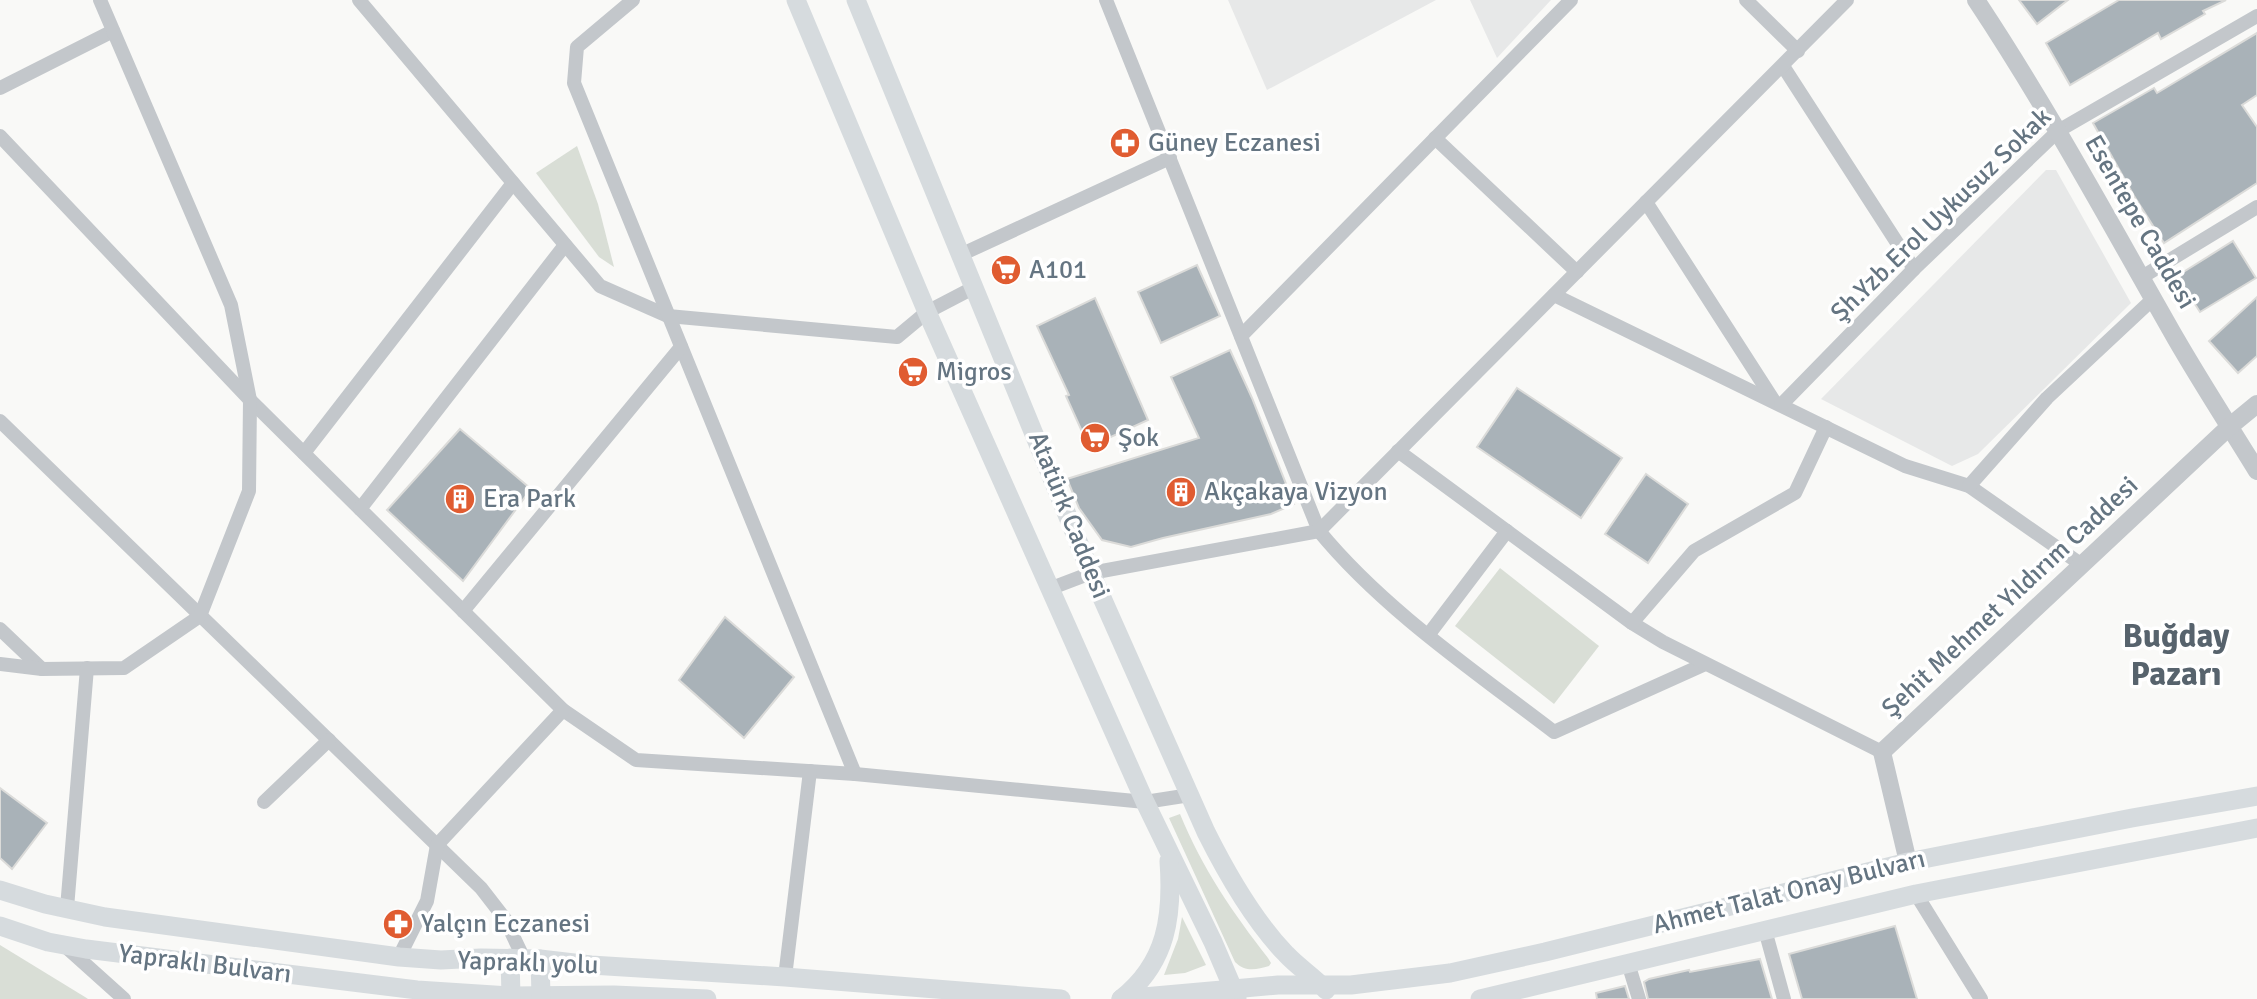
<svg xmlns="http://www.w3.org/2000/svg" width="2257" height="999" font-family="Signika,sans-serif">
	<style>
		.built { fill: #e7e8e8 }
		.green { fill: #d9ded6 }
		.building { fill: #a9b2b8; stroke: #dbdbd9; stroke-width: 2 }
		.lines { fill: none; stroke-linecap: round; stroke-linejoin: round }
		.minor { stroke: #c3c7cb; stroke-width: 14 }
		.tertiary { stroke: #c3c7cb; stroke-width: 18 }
		.secondary { stroke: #d6dbde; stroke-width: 19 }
		.labels { text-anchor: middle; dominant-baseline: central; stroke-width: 7; stroke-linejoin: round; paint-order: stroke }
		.poi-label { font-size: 26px; fill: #657582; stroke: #fff; text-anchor: start }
		.street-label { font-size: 26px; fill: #657582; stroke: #fff }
		.district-label { font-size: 33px; font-weight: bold; fill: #57636d; stroke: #fff }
	</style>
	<rect width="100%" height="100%" fill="#f9f9f7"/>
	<g class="built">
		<path d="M1228 0H1436L1267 90Z"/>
		<path d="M1470 0H1551L1497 58Z"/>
		<path d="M2046 170H2056L2131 303 1978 454 1952 466 1821 399Z"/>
	</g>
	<g class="green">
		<path d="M577 146 598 204 614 267 599 257 536 173Z"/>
		<path d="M1500 568 1599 646 1554 704 1455 626Z"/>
		<path d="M1180 814C1202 868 1233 913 1268 958L1271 963 1269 966C1256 970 1245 972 1235 962L1169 818Z"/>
		<path d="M1182 917 1206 965 1185 973 1164 975 1178 939Z"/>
		<path d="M0 945 85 997 88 999H0Z"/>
	</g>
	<g class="building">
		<path d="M2019 0H2068L2037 24Z"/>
		<path d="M2119 0H2226L2203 11 2205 14 2161 39 2158 33 2070 85 2046 43Z"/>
		<path d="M2257 33V95L2242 105 2257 127V183L2164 243 2134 196 2093 123 2154 88 2157 93Z"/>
		<path d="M2233 241 2256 278 2200 312 2177 276Z"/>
		<path d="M1197 265 1220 316 1161 343 1138 292Z"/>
		<path d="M2257 297V356L2238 373 2209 341Z"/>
		<path d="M1095 298 1148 420 1089 447 1066 396 1069 395 1037 326Z"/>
		<path d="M1230 350 1252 398 1294 504 1271 514 1163 538 1131 547 1102 540 1079 508 1067 479 1199 438 1171 377Z"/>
		<path d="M1517 388 1622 458 1581 518 1477 447Z"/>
		<path d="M460 429 531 489 463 581 387 510Z"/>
		<path d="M1646 474 1688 504 1648 563 1605 534Z"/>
		<path d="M725 617 794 677 744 738 679 680Z"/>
		<path d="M0 788 47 823 12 869 0 858Z"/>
		<path d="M1895 926 1917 999H1802L1789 954Z"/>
		<path d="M1760 959 1772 999H1648L1644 982 1649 979 1689 970 1690 972Z"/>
		<path d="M1625 986 1629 999H1597L1596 993Z"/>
	</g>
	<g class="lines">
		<g class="minor">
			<path d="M359 0 600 286 668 316 897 337 927 312 973 288"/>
			<path d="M633 0 577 47 574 83 855 774"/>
			<path d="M1106 0 1319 531C1383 609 1473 670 1554 732L1705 664"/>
			<path d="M1746 0 1798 51"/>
			<path d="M1783 66 1914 269"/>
			<path d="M0 88 113 31"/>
			<path d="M0 136 250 400 563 710 636 760 855 774 1145 802 1190 795"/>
			<path d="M1435 138 1577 272"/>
			<path d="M1646 202 1774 401"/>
			<path d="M960 255 1170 158"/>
			<path d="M2142 277 2257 207"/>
			<path d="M1554 295 1905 466 1969 486 2082 565"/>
			<path d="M1241 336 1571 0"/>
			<path d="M1781 405 1914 269 2058 131 2257 16"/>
			<path d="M0 421 481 888 505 919 524 959"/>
			<path d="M1398 451 1632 623 1663 642 1882 752"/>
			<path d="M304 453 513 183"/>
			<path d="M1969 486 2047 398 2154 298"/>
			<path d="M360 509 565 245"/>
			<path d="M1049 589 1091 573 1319 531 1847 0"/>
			<path d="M463 611 681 347"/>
			<path d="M1632 623 1694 551 1795 493 1826 427"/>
			<path d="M0 629 42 669"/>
			<path d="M1429 634 1507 531"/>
			<path d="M0 664 42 669 124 668 200 616 249 491 250 400 231 305 100 0"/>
			<path d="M264 802 329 740"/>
			<path d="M1916 894 1981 999"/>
			<path d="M67 908 87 668"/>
			<path d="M1765 930 1784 999"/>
			<path d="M65 946 124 999"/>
			<path d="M399 957 427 901 437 845 563 710"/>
			<path d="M1628 963 1639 999"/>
			<path d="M785 977 810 771"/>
		</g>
		<g class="tertiary">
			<path d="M1976 0C2049 110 2111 225 2176 339 2202 384 2230 427 2257 471"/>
			<path d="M1908 862 1882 752 2229 427 2257 404"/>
		</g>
		<g class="secondary">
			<path d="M796 0 927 312 1145 802 1213 942 1237 998"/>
			<path d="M856 0 1091 573 1206 832C1227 874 1253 920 1286 954 1298 967 1314 977 1326 990"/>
			<path d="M0 890 45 904 105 917 399 957 441 960 481 958 540 959 591 965 785 977 1061 999"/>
			<path d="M0 926 48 942 86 949 417 990 511 996 614 995 707 999"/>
			<path d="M510 958 511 996"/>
			<path d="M540 959 541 996"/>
			<path d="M1121 999 1278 985H1351L1450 973 1545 952 1908 862 2132 818 2257 796"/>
			<path d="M1121 999C1167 963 1173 916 1169 861"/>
			<path d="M1480 999 1916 894 2257 828"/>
		</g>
	</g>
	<defs>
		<g id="pharmacy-disc" transform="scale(1.575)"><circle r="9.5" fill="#e05c31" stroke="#fff"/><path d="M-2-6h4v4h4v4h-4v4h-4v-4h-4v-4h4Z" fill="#fff"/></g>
		<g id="supermarket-disc" transform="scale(1.575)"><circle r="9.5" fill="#e05c31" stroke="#fff"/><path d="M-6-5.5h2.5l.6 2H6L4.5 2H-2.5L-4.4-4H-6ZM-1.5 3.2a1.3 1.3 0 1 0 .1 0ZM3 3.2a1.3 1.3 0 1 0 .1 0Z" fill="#fff"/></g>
		<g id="building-disc" transform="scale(1.575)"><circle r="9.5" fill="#e05c31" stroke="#fff"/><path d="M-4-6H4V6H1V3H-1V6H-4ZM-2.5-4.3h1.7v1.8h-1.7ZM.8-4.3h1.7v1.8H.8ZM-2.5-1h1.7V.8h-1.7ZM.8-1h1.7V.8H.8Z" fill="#fff"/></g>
	</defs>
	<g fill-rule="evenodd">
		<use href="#pharmacy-disc" x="1125" y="143"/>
		<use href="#supermarket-disc" x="1006" y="270"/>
		<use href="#supermarket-disc" x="913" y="372"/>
		<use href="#supermarket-disc" x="1095" y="438"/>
		<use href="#building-disc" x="1181" y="492"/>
		<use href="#building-disc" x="460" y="499"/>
		<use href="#pharmacy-disc" x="398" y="924"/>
	</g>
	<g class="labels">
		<g class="poi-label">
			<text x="1148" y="143">Güney Eczanesi</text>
			<text x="1029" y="270">A101</text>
			<text x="936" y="372">Migros</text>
			<text x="1118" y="438">Şok</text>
			<text x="1204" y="492">Akçakaya Vizyon</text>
			<text x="483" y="499">Era Park</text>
			<text x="421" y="924">Yalçın Eczanesi</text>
		</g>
		<g class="street-label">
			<text transform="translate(1941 215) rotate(-44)">Şh.Yzb.Erol Uykusuz Sokak</text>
			<text transform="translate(2140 222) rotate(60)">Esentepe Caddesi</text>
			<text transform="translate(1069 515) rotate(68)">Atatürk Caddesi</text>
			<text transform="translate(2010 597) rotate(-43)">Şehit Mehmet Yıldırım Caddesi</text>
			<text transform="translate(1789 892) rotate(-14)">Ahmet Talat Onay Bulvarı</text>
			<text transform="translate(528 963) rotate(2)">Yapraklı yolu</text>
			<text transform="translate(205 964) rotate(7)">Yapraklı Bulvarı</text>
		</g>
		<g class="district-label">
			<text x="2176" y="636">Buğday<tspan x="2176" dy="38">Pazarı</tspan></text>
		</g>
	</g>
</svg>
